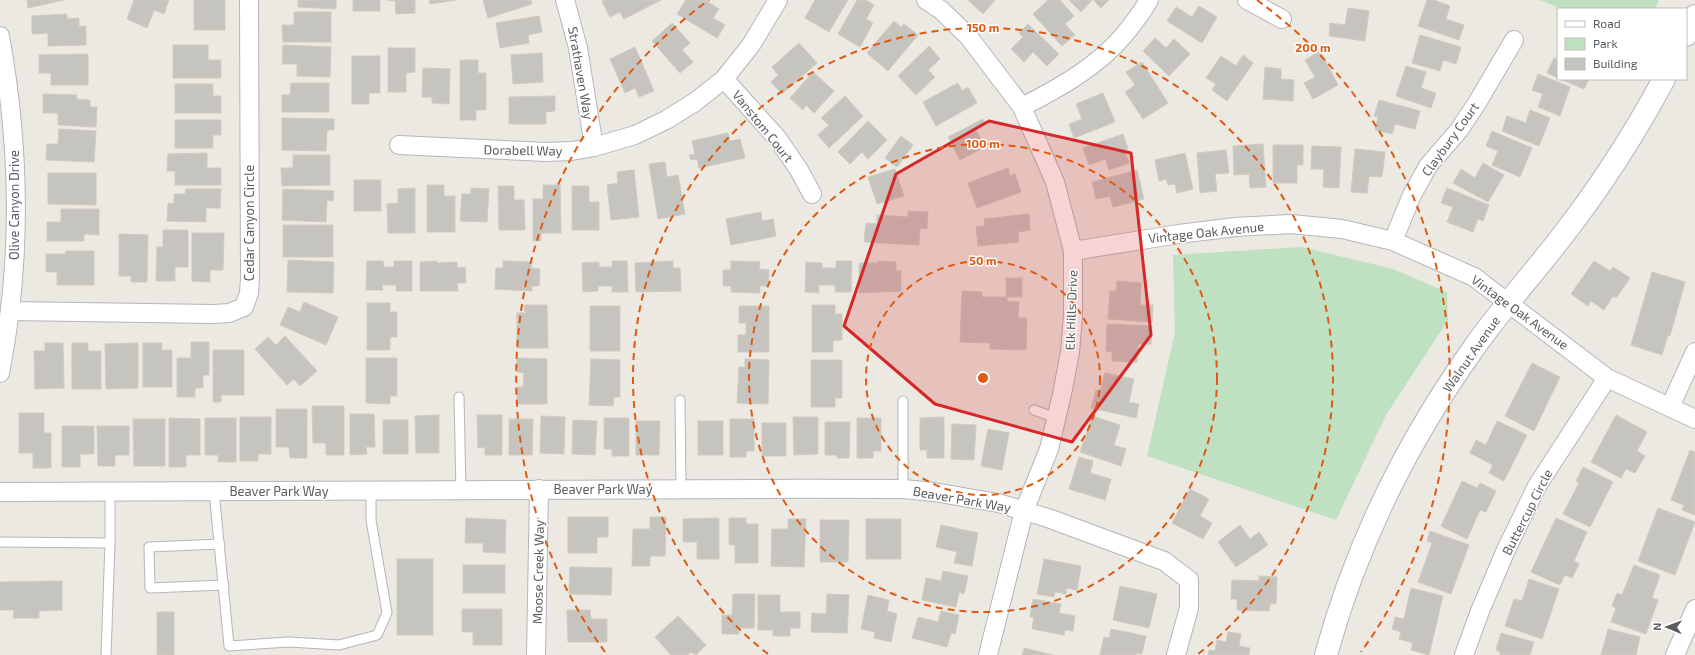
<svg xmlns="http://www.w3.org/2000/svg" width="1695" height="655" font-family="'Exo 2',sans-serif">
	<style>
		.green { fill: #bfe0c1 }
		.building { fill: #c6c4be; stroke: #cfcbc0 }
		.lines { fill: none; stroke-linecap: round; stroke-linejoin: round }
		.service-casing { stroke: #b3b6ba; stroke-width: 11 }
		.minor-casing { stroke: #b3b6ba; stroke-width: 20 }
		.tertiary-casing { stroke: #b3b6ba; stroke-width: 24 }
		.service { stroke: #fff; stroke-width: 9 }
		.minor { stroke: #fff; stroke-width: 18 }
		.tertiary { stroke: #fff; stroke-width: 22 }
		.marked { fill: #d62828; fill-opacity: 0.2; stroke: #d62828; stroke-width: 3; stroke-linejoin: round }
		.ring { fill: none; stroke: #e15910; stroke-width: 2; stroke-dasharray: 7 5 }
		.labels { text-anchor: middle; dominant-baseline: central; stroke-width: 3; stroke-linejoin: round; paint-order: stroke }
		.street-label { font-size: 13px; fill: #595c60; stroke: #fff }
		.centre { fill: #e15910; stroke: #fff; stroke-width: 2 }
		.ring-label { font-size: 12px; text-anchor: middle; font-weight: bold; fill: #e15910; stroke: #fff; stroke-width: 3; stroke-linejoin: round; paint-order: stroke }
	</style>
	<rect width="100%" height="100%" fill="#ebe9e1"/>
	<g class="green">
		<path d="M1540 0H1659L1655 9H1562Z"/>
		<path d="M1302 247 1393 269 1447 292 1448 320 1386 415 1336 520 1147 456 1175 332 1173 255Z"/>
	</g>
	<g class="building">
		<path d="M27 0H64L28 8Z"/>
		<path d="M134 0H169L164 14 154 10 147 28 127 19Z"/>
		<rect x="194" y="0" width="31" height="30"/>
		<path d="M298 0H336V9L298 7Z"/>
		<rect x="353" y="0" width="27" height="11"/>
		<path d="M387 0H415V13L396 14 395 1Z"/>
		<path d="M429 0H456L430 4Z"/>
		<path d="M483 0H531L532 4 488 18Z"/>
		<path d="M604 0H661L624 19 620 12 610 17 602 1Z"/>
		<path d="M686 0H705L719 9 713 18 725 25 717 38 677 14Z"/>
		<path d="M815 0H848L829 32 805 18Z"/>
		<path d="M857 0H866L874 5 866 19 873 23 860 47 838 34Z"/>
		<path d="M968 0H995L983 14Z"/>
		<path d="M1048 0H1060L1074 16 1065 24 1075 35 1062 46 1033 14Z"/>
		<path d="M1069 0H1092L1081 12Z"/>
		<path d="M1093 0H1109L1101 8Z"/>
		<path d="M1427 0H1434L1450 6 1446 19 1464 25 1459 40 1418 26Z"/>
		<path d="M1199 6 1217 17 1202 43 1167 21 1176 7 1192 17Z"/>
		<path d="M1348 8 1369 11 1365 41 1329 36 1330 23 1345 25Z"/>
		<path d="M294 12H331V42H283L282 25H294Z"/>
		<path d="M67 14V19L79 18V26H86V45L48 46V33L32 34V16Z"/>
		<path d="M539 16 542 32 528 35 529 43 500 48 496 23Z"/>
		<path d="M894 21 901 27 904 24 918 35 888 71 867 53Z"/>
		<path d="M672 23 690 43 682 50 693 62 680 73 652 41Z"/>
		<path d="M1028 24 1059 54 1047 66 1033 52 1024 62 1011 49 1023 37 1019 33Z"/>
		<path d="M1420 35 1461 47 1456 64 1443 60 1440 71 1412 63Z"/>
		<path d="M1155 38 1166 48 1174 39 1190 54 1169 76 1143 51Z"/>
		<path d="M799 43 817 63 782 94 771 82 778 75 772 67Z"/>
		<path d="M173 45H208V60H221V78H173Z"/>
		<path d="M283 45 331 47 330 77 297 76V64H282Z"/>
		<path d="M929 46 940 59 928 70 935 77 916 95 898 76Z"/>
		<path d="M635 47 654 91 639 97 635 88 625 93 610 59Z"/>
		<path d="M388 48H415V72L406 73V92H388Z"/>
		<path d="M1320 51 1338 85 1313 99 1304 83 1315 77 1305 60Z"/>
		<path d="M542 53 543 82 513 84 511 55Z"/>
		<path d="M88 54V85H51V73H39V55Z"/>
		<path d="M1243 55 1253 63 1227 101 1212 90 1216 84 1206 78 1221 56 1236 66Z"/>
		<path d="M352 56H380V93H369V104H352Z"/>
		<path d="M1554 58 1558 60V78L1547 73Z"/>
		<path d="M460 60H478V73H486V110H476V120H460Z"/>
		<path d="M1142 62 1168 103 1143 119 1125 92 1135 85 1126 72Z"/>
		<path d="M1406 66 1426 72 1421 88 1436 93 1431 108 1396 96Z"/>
		<path d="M1265 67 1281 69V79L1294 80 1293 101 1263 99Z"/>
		<path d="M423 68 450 69 449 104 432 103V97H422Z"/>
		<path d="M813 72 834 91 814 113 806 105 803 110 790 98Z"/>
		<path d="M1538 74 1570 87 1560 116 1538 107 1543 94 1532 90Z"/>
		<path d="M1560 79H1589L1584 89Z"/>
		<path d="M291 83H329V112H282V95H290Z"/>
		<path d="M958 83 962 91 968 87 977 103 936 126 923 102Z"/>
		<path d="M175 84H213V96H221V113H175Z"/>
		<path d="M1103 93 1115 122 1074 138 1069 124 1082 119 1076 104Z"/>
		<path d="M43 94 77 95 76 99 90 100V107H97L96 127 58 125V113H43Z"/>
		<path d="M555 96V111L546 112V124H509V97Z"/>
		<path d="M845 96 863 116 829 148 818 135 829 125 821 118Z"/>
		<path d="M1379 100 1420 111 1415 129 1395 124 1392 134 1375 130 1378 117 1374 116Z"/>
		<path d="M1530 110 1550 118 1539 146 1502 131 1507 116 1526 123Z"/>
		<path d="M282 118 334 119V130H327L326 151 282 150Z"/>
		<path d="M983 119 986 124 976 130 985 147 960 160 948 137Z"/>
		<path d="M175 120H221V135H213V148H175Z"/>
		<path d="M868 121 887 140 868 159 862 152 850 164 838 152Z"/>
		<path d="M59 129 96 131 94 162 46 160 47 144H58Z"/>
		<path d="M1492 131 1532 148 1520 177 1492 165 1498 151 1486 146Z"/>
		<path d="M728 133 730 141 740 139 745 158 699 168 697 159 691 160 689 155 695 154 692 141Z"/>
		<path d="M1123 134 1128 149 1125 151 1129 163 1109 170 1106 159 1089 165 1083 148Z"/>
		<path d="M901 136 913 145 897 167 885 158Z"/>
		<path d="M1263 144 1266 187 1250 188 1249 174 1234 175 1233 146Z"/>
		<path d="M1273 145H1303V165H1297V183H1273Z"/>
		<path d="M1312 146 1341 147 1339 188 1323 187 1324 169H1311Z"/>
		<path d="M1355 149 1385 152 1382 177 1369 176 1367 193 1351 192Z"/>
		<path d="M1226 150 1229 173 1215 174 1217 191 1200 193 1197 153Z"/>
		<path d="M207 153V168H221V185H175V171H167L168 154Z"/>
		<path d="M1185 153 1193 189 1177 193 1175 184 1168 185 1166 179 1159 181 1155 160Z"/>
		<path d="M293 155H330V185L282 186 281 168H293Z"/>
		<path d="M665 162 667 177 678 175 685 214 658 219 649 164Z"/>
		<path d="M1483 163 1504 175 1488 202 1453 183 1461 169 1475 178Z"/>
		<path d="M1008 168 1010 176 1015 174 1021 192 977 208 968 183Z"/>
		<path d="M895 169 904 196 877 204 868 177Z"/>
		<path d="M634 170 639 217 611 220 607 185 618 183 617 172Z"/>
		<path d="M1137 170 1144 199 1113 207 1110 196 1096 199 1092 182Z"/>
		<path d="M48 173H96V205L48 204Z"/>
		<rect x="354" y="180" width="27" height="31"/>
		<path d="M427 185H444V196H455V232H427Z"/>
		<path d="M543 185H560L561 233H541V241H533V199H543Z"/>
		<path d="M498 186H514V200H524L525 230H499Z"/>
		<path d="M572 186H589V202H599V230H572Z"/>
		<path d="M415 188V233H388L387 204 398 203V189Z"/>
		<path d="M471 188 489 189 487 222 460 221 462 194H471Z"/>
		<path d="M1447 188 1489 205 1483 221 1478 219 1473 232 1447 222 1453 207 1441 203Z"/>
		<path d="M186 189H221L220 208H206V222L167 221 168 203 174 204V194H185Z"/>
		<path d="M283 189 334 191 333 201 327 200 326 222 282 220Z"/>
		<path d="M61 209H99V235L84 234V241H47V222H61Z"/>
		<path d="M908 211 928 212 927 229 920 228 919 245 864 242 866 223 877 224V215L908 217Z"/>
		<path d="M761 212 762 221 773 219 776 236 731 245 726 219Z"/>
		<path d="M1029 214 1030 230 1018 232 1019 242 978 246 976 227 985 226 984 219Z"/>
		<rect x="283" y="225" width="50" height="32"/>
		<path d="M163 230H188V267H175V281H156L157 247H163Z"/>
		<path d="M192 233H224L223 270H210V282L192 281Z"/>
		<path d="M119 234 148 235 147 282H131V276H119Z"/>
		<path d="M66 251H94V285H57V272H46V254H66Z"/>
		<path d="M288 260 334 262 333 293 287 292Z"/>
		<path d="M367 261H383L384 267H394V261H412V291H396V285H382L383 290H366Z"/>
		<path d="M437 261V263L457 262V268L465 267 466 283H457L458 291H420V262Z"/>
		<path d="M503 261 532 262 531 268 540 269 539 286H532V291L495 289 496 268H503Z"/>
		<path d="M612 261H627L628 292H612V286H598V291L583 292 582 263 599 262V267H612Z"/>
		<path d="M673 261V268H680L681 291 636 292 635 263Z"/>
		<path d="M731 261 760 262 759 269 769 270 768 286H760V293L731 292V286H723V270H731Z"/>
		<path d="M836 261H852L851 292H835V285H819V293L805 292 806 262 822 263V268H836Z"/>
		<path d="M878 261 896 262V271H901V291L859 293V263H878Z"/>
		<path d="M1594 261 1610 271 1613 267 1630 278 1616 298 1613 296 1604 310 1591 301 1588 306 1571 294Z"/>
		<path d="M1652 272 1685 282 1670 336 1668 335 1662 355 1631 345Z"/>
		<rect x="1006" y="278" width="16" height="19"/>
		<path d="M1117 281 1141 283 1140 305H1153L1152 322 1108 319 1110 291H1116Z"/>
		<path d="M962 291 982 292V297H1007V301L1019 302 1018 318H1027L1026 350 990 349V343L960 342Z"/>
		<path d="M304 302 338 317 326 345 280 325 288 307 300 312Z"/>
		<path d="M367 303H390V312H397V337H390V350H367Z"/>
		<path d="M524 305H547L548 348H517V313H525Z"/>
		<path d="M812 305H835V314H842V340L833 341V352H812Z"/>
		<rect x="590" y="306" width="30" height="45"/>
		<path d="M739 306H769V352H738V335H746V323H739Z"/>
		<path d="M1107 324 1152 326 1151 344H1138L1137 362 1112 361V352L1106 351Z"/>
		<path d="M285 336 317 371 300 386 294 379 287 385 255 349 268 337 276 345Z"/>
		<path d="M191 342H209V375H203V388H195V397H177V358H191Z"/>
		<path d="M45 343H63L64 388 35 389 34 351H45Z"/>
		<path d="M72 343H88V351H101V389H72Z"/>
		<path d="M138 343V388L106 389 105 344Z"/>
		<path d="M143 343H162L161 350H172V387H143Z"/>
		<path d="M213 350H244V395H221V402H213Z"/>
		<path d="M366 358H397V396H390V404L366 403Z"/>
		<path d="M517 358 547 359V404H517V387H523L524 373 517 372Z"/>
		<path d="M591 359 620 360V397H614L613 406 589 405Z"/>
		<path d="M745 359 769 360 768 404 737 403 739 367H745Z"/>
		<path d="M811 360H842V398H835V407H811Z"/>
		<path d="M1532 363 1560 377 1534 431 1505 416Z"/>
		<path d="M1105 373 1134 379 1129 402 1139 404 1136 418 1091 408 1096 390 1100 391Z"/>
		<path d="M312 406H344V455H326V443H313Z"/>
		<path d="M276 409H307V458H290L289 447H276Z"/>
		<path d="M19 413H44V433H51V468H33V453H19Z"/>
		<path d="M350 414H374L375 447H366L367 454 350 455Z"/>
		<path d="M439 415V453H416L415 416Z"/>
		<path d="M477 415H502V455H485V447L478 448Z"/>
		<path d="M1616 415 1647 432 1637 451 1645 456 1635 473 1626 469 1621 478 1591 462Z"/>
		<path d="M541 416 565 417 564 454 540 453Z"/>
		<path d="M1092 416 1120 425 1114 445 1126 449 1121 466 1080 452Z"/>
		<path d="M240 417H271V454H258V461H240Z"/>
		<path d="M793 417H818V454L794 455Z"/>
		<path d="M944 417V458H927V450H920V418Z"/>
		<path d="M169 418 200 419V455H186V467H169Z"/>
		<path d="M205 418H236V462H218V455H205Z"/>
		<path d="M604 418H629V456H612V449H604Z"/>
		<path d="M857 418H881V451H873V458H857Z"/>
		<path d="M133 419H165V466H134Z"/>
		<path d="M509 419H533L532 455H509Z"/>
		<path d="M730 419H754V451H746V457H730Z"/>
		<rect x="383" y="420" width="25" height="34"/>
		<path d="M573 420 597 421 595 455 572 454Z"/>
		<path d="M636 421H660L659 455H636Z"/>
		<rect x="698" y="421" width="25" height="34"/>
		<path d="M1497 421 1527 435 1504 481 1489 473 1493 465 1470 453 1476 440 1486 445Z"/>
		<path d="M825 422H850L849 458H837V455H825Z"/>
		<rect x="762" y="423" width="24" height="33"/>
		<path d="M952 424 976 425 974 460 951 459Z"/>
		<path d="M62 426H94V454H80V467H62Z"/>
		<path d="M97 426H129V455H115V466H98Z"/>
		<path d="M988 429 1009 433 1002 470 981 466Z"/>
		<path d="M1690 450 1695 452V515L1682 510 1684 505 1671 500Z"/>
		<path d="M1079 457 1093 461 1090 473 1111 479 1105 500 1069 489Z"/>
		<path d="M1583 467 1613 482 1590 527 1563 514 1579 483 1576 481Z"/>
		<path d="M1462 481 1477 488 1480 483 1496 491 1486 512 1480 510 1467 539 1441 526Z"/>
		<path d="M1190 489 1209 499 1200 516 1212 523 1203 539 1172 523Z"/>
		<path d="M1658 508 1695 522 1675 575 1638 561Z"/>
		<path d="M568 517H608V537H597V553H568Z"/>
		<path d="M650 517H666L665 556H650V566H632L633 529H650Z"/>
		<path d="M466 518 506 520 505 553 483 552V543H465Z"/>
		<path d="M719 518V559H697V542H683V519Z"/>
		<path d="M729 518H746V524H758V563H735V545H729Z"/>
		<path d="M1556 518 1587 532 1574 561 1579 564 1572 578 1565 575 1560 585 1531 572Z"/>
		<path d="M788 519H806L804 567 771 566 772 529H788Z"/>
		<rect x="866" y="519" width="35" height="40"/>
		<path d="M820 520H849L848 562H820Z"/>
		<path d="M941 525 978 533 972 566 954 563 957 552 936 547Z"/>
		<path d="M1240 525 1250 539 1259 532 1268 545 1236 567 1218 542Z"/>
		<path d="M1430 531 1469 545 1451 594 1418 582 1432 543 1427 541Z"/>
		<rect x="397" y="559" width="36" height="76"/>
		<path d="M1044 559 1081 566 1077 590 1067 588 1066 594 1055 592 1054 597 1037 594Z"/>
		<rect x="463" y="565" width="42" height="28"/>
		<path d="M1634 565 1660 575 1652 598 1658 600 1646 634 1611 622 1616 608 1612 606 1617 593 1622 595Z"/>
		<path d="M570 567 612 568 611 595 569 594Z"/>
		<path d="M943 571 968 576 964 594 959 592 956 607 922 600 926 578 941 581Z"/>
		<path d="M1259 576 1277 577 1276 604H1270L1269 611 1237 610V599H1231L1232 580 1259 581Z"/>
		<path d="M1529 579 1559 589 1542 639 1505 626 1514 599 1522 601Z"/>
		<path d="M62 581V610L39 611V618H13L14 610H0V582Z"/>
		<path d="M1120 586 1157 594 1149 628 1113 620Z"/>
		<path d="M1411 588 1443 596 1429 655 1411 650 1413 643 1399 639 1401 632 1392 629 1395 617 1404 619Z"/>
		<path d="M733 594H755L754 628H739V634H722V615H732Z"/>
		<path d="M827 594 849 595 847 633 811 632 812 613 826 614Z"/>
		<path d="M758 595H780V612H800V628H790V636H773V630H758Z"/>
		<path d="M868 595 889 600 887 611 897 614 891 642 874 638 875 632 861 629Z"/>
		<path d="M1033 599 1061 604 1059 613 1075 616 1073 631 1065 630 1064 635 1032 629 1034 617H1030Z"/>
		<path d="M462 609H502V645H473V632H462Z"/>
		<path d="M567 610H590L591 619H607V642H568Z"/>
		<path d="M941 611 959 615 955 634 951 633 947 647 912 638 918 617 938 622Z"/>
		<rect x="157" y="612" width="17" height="43"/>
		<path d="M678 616 706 645 696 655 691 652 688 655H671L655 637Z"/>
		<path d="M1111 629 1146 636 1142 654 1136 653V655H1100L1104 637 1109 638Z"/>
		<path d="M1608 629 1640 637 1636 655H1601Z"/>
		<path d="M1228 632 1241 634 1239 646 1250 648 1249 655H1208L1209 650 1215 651 1217 640 1226 642Z"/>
		<path d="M1501 633 1534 642 1530 655H1500V652L1496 650Z"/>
		<path d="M1024 648 1053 655H1022Z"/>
	</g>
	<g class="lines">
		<g class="service-casing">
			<g id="service">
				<path d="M459 397 461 491"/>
				<path d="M680 400 681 488"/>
				<path d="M903 401V489"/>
				<path d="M1034 410 1056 418"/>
				<path d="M214 491 229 646 289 642 339 645 377 635 387 613 371 520V491"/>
				<path d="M0 542 110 543V492"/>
				<path d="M220 544 149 547 150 588 224 585"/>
				<path d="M106 655 110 543"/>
			</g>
		</g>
		<g class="minor-casing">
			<g id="minor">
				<path d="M565 0 578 48 594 147"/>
				<path d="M926 0 941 10 968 36 1022 107 1055 182 1073 251V315L1070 352 1062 394 1049 449 1024 511 988 655"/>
				<path d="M1247 0 1282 19"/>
				<path d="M0 36C20 147 22 262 0 373"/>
				<path d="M724 79 778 139 799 170 812 194"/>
				<path d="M1022 107C1059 88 1097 67 1124 35 1133 24 1142 12 1149 0"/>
				<path d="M399 145 546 152 572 151 594 147 635 135 666 120 695 102 724 79 751 45 778 0"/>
				<path d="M1393 241 1412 195 1428 166 1459 130 1477 103 1514 40"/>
				<path d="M1073 251 1179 234 1235 227 1291 224 1342 229 1393 241 1474 277 1607 378 1695 419"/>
				<path d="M10 311 214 314 229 313 244 307 249 293 250 278 249 0"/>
				<path d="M1670 407 1695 352"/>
				<path d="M0 492C301 492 602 488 903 489L934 492 998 503 1048 518 1164 561 1189 580V608L1176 655"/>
				<path d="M536 655 539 489"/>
				<path d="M1464 655 1480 611 1506 550 1537 486 1607 378"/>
				<path d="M1675 655 1695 609"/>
			</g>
		</g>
		<g class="tertiary-casing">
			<g id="tertiary">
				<path d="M1686 35 1695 16"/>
				<path d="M1326 655C1356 545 1407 442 1473 349 1501 309 1534 273 1563 235 1601 186 1635 133 1664 79"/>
			</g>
		</g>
		<use href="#service" class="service"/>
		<use href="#minor" class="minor"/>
		<use href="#tertiary" class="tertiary"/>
	</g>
	<path class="marked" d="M989 121 1131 153 1151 335 1072 442 935 404 844 326 896 174Z"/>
	<g class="ring">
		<circle cx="983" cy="378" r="117"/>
		<circle cx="983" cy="378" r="234"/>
		<path d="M768 654A350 350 0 1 1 1198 654"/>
		<path d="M605 652A467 467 0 0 1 709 0M1257 0A467 467 0 0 1 1361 652"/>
	</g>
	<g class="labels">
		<g class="street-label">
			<text transform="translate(581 73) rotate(80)">Strathaven Way</text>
			<text transform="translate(763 126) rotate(51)">Vanstom Court</text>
			<text transform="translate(1450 139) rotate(-54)">Claybury Court</text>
			<text transform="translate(523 150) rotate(1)">Dorabell Way</text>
			<text transform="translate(14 205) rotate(-90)">Olive Canyon Drive</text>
			<text transform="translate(249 223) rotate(-90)">Cedar Canyon Circle</text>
			<text transform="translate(1206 232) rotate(-6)">Vintage Oak Avenue</text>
			<text transform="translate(1071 310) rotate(-88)">Elk Hills Drive</text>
			<text transform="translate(1520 312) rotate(36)">Vintage Oak Avenue</text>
			<text transform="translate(1471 354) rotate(-55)">Walnut Avenue</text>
			<text x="603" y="489">Beaver Park Way</text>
			<text x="279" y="491">Beaver Park Way</text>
			<text transform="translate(962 499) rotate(10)">Beaver Park Way</text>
			<text transform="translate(1527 512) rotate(-63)">Buttercup Circle</text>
			<text transform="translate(538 572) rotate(-89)">Moose Creek Way</text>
		</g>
	</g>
	<circle cx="983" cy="378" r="6" class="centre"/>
	<g class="ring-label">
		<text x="983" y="32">150 m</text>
		<text x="1313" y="52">200 m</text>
		<text x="983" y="148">100 m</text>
		<text x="983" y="265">50 m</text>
	</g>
	<rect x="1557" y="8" width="130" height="72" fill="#ffffff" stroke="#bdbebf"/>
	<rect x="1565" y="21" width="20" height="6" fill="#ffffff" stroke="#bdbebf"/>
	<text x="1593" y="28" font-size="12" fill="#595c60">Road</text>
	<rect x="1565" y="38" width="20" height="12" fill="#bfe0c1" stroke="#bdbebf"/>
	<text x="1593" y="48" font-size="12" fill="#595c60">Park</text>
	<rect x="1565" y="58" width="20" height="12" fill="#c6c4be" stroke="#bdbebf"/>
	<text x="1593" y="68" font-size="12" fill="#595c60">Building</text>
	<g transform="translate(1667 627) rotate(271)" stroke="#ffffff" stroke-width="3" paint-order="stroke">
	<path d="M0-3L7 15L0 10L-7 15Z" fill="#595c60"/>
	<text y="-6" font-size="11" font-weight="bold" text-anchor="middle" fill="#595c60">N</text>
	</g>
</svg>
